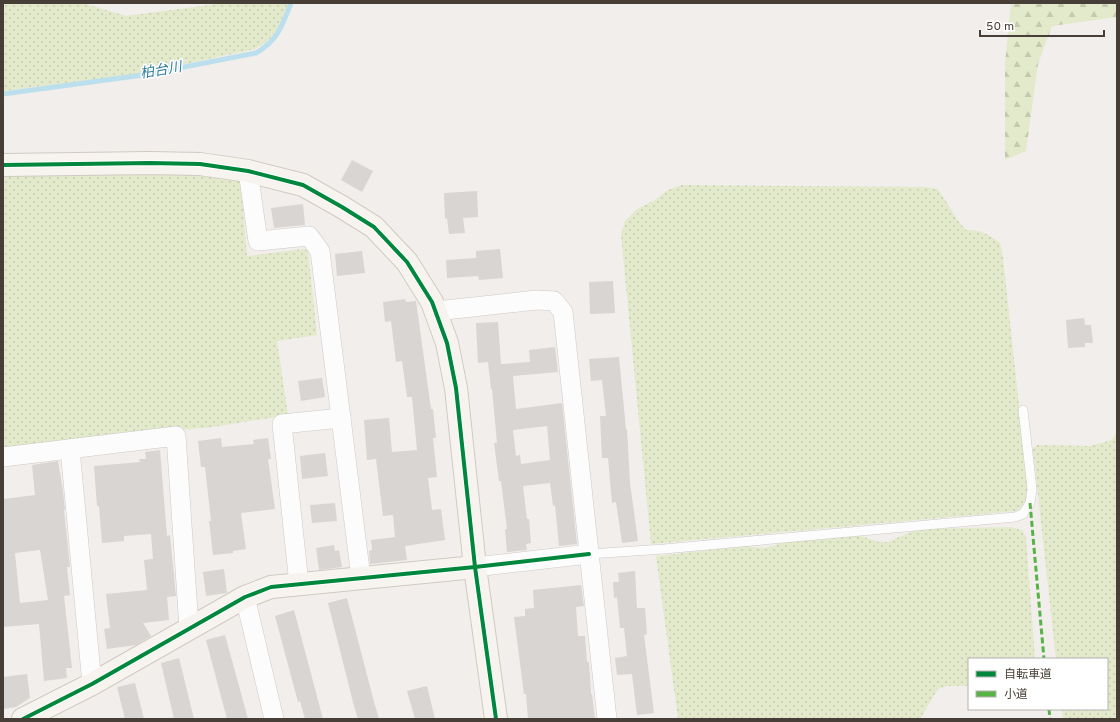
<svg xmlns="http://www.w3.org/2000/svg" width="1120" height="722" font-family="Overpass,'Noto Sans JP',sans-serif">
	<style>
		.grass { fill: url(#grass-dots) }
		.forest { fill: url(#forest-firs) }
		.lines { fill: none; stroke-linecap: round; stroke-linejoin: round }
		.stream { stroke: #bcdfee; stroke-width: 5 }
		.building { fill: #d9d5d2; fill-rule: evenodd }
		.lane-casing { stroke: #cdcac7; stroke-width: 10 }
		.street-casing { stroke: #cdcac7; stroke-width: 20 }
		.secondary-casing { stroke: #d0cac2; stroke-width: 24 }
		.lane { stroke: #fdfcfc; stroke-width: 9 }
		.street { stroke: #fdfcfc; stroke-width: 19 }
		.secondary { stroke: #f7f4ef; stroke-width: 22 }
		.quiet { stroke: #57b346; stroke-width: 3; stroke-dasharray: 6 3; stroke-linecap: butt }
		.cycleway-casing { stroke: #fff; stroke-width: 6 }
		.cycleway { stroke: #00873e; stroke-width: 4 }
		.labels { text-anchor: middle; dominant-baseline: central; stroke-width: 3; stroke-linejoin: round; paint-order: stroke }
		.water-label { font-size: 14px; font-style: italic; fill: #2e7ea2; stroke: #fff }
	</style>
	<defs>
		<pattern id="grass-dots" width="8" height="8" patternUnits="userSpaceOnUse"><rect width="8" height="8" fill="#e2eacb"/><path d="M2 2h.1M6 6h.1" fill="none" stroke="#c3caaf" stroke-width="1.8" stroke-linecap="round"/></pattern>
		<pattern id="forest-firs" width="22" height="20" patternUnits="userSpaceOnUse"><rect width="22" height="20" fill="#e2eacb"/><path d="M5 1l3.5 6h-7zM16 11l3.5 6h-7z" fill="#c3caaf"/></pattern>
	</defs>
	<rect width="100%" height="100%" fill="#f1eeeb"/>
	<g class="grass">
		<path d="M3 3H83L126 16 224 3H288C280 25 277 37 255 49L143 73 3 91Z"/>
		<path d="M173 170 239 178 241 182 247 256 304 249 308 251 317 335 277 341 288 415 213 427 3 447V175Z"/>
		<path d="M682 185 926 187 937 189 942 195 958 221 966 230C982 230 988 234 1000 243L1003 258 1028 488C1027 499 1025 505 1016 511L651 544 621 235 625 221 637 209 655 200 668 190Z"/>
		<path d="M1117 431V719H1063L1062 709H1107V659H1056L1033 449 1037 445 1090 446 1112 440Z"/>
		<path d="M1012 527 1023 531 1026 538 1035 659H969V686H947L938 689 920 719H678L656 556 748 546C763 549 769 548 783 542L858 535 879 542H888L918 529Z"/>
	</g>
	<path class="forest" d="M1011 3H1117V17L1052 26 1038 64 1026 151 1005 160V64Z"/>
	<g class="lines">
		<path class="stream" d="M3 94 143 75 256 53C278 40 282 26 291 3"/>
	</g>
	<g class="building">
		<path d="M352 160 373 171 362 192 341 180Z"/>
		<path d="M477 191 478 217 463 218 465 233 449 234 447 218 445 219 444 193Z"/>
		<path d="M303 204 305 225 274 228 271 208Z"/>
		<path d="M500 249 503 278 479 280 478 276 447 278 446 260 476 258V251Z"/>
		<path d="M362 251 365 273 337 276 335 254Z"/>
		<path d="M613 281 615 313 590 314 589 282Z"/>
		<path d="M405 299 406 302 416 301 431 409H433L436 438H433L437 477 428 478 432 510 441 509 445 540 405 546 407 560 370 564 369 551 372 550 371 540 395 537 393 515 383 516 376 459 367 460 364 420 389 418 392 452 417 450 412 397H407L402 361 396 362 391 321 385 322 383 302Z"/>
		<path d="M1084 318 1085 325H1091L1093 343H1085V347L1068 348 1066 320Z"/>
		<path d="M498 322 501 364 530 362 529 350 555 347 558 372 513 376 516 409 562 403 577 544 559 546 555 505 553 506 550 483 523 486 527 519H529L531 543 526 544 527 550 507 552 505 529H507L501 481H499L494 443H497L492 389H491L488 362 478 363 476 323ZM547 426 550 460 521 464 520 455 516 456 513 430Z"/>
		<path d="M619 357 626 429H627L630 483 638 541 622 543 616 502 612 503 608 458H602L600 416H606L602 380 591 381 589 359Z"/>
		<path d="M322 378 325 397 301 401 298 381Z"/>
		<path d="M221 438 222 447 254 444 253 440 268 438 271 459H268L275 509 241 513 246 549 233 551V553L213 555 209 521H211L205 467H201L198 441Z"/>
		<path d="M160 450 167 536 170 535 176 596 167 597 169 620 143 623 151 636 136 645 107 649 104 629 110 628 106 594 147 590 144 560 153 559 151 534 124 536V541L102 543 99 506H97L94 466 140 462 139 459H146L145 452Z"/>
		<path d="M325 453 328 476 302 479 300 456Z"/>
		<path d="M58 461 63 491 65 510H64L70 567H67L70 595 64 596 72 668H66L67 678 44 681 39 624 3 627V499L35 495 32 465ZM40 550 48 600 20 603 15 553Z"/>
		<path d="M335 503 337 521 312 523 310 505Z"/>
		<path d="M334 545 335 551 339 550 342 567 319 570 316 548Z"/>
		<path d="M224 569 227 593 206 596 203 572Z"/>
		<path d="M635 571 637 608H645L647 634 644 635 654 713 637 715 632 674 617 675 615 658 627 656 624 628H620L617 597 614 598 613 582H619L618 573Z"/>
		<path d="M581 585 584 606 576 607 578 636H585L587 662H589L591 694H592L595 719H528L526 694H524L514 617 525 616V609L534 608 533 590Z"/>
		<path d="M347 598 374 702 379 719H358L354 706 328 603Z"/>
		<path d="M294 610 323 719H305L300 701 298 702 275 616Z"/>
		<path d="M225 635 248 719H227L206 640Z"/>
		<path d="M179 658 194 719H174L161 663Z"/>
		<path d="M27 674 30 698 16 707 3 709V677Z"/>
		<path d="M135 683 144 719H125L117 687Z"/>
		<path d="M427 686 435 719H415L407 691Z"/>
	</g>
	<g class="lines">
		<g class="lane-casing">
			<path id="lane" d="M589 554 664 549 1015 517 1023 514 1030 503 1032 489 1023 410"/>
		</g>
		<g class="street-casing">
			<g id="street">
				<path d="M248 171 258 241 309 236 320 251 341 418"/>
				<path d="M436 311 537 300 554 301 563 312 607 719"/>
				<path d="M70 449 92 684"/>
				<path d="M3 457 176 436 189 628"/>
				<path d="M475 567 589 554"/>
				<path d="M299 584 282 424 341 418 361 578"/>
				<path d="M245 597 274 719"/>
			</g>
		</g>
		<g class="secondary-casing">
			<g id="secondary">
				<path d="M3 165 150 163 200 164 248 171 303 185 342 207 374 227 407 262 432 302 447 343 456 388 475 567 496 719"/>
				<path d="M23 719 92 684 245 597 271 587 475 567"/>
			</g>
		</g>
		<use href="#lane" class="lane"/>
		<use href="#street" class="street"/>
		<use href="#secondary" class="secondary"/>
		<g class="quiet">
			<path d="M1030 503 1044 659"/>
			<path d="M1049 709 1050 719"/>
		</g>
		<g class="cycleway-casing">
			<g id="cycleway">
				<path d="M3 165 150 163 200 164 248 171 303 185 342 207 374 227 407 262 432 302 447 343 456 388 475 567 496 719"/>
				<path d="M23 719 92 684 245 597 271 587 475 567 589 554"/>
			</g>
		</g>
		<use href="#cycleway" class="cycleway"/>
	</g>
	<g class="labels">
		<g class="water-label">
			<text transform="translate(161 71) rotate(-10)">柏台川</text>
		</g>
	</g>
	<rect width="1120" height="722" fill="none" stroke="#473f37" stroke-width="8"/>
	<rect x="968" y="658" width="140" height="52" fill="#ffffff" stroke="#b5b2af"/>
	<rect x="976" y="671" width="20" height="6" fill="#00873e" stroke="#b5b2af"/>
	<text x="1004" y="678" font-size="12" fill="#473f37">自転車道</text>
	<rect x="976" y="691" width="20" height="6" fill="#57b346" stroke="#b5b2af"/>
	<text x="1004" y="698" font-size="12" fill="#473f37">小道</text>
	<path d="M980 30v6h124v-6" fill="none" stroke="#473f37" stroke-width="2"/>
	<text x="986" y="30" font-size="12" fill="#473f37" stroke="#ffffff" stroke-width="3" paint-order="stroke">50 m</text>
</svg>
